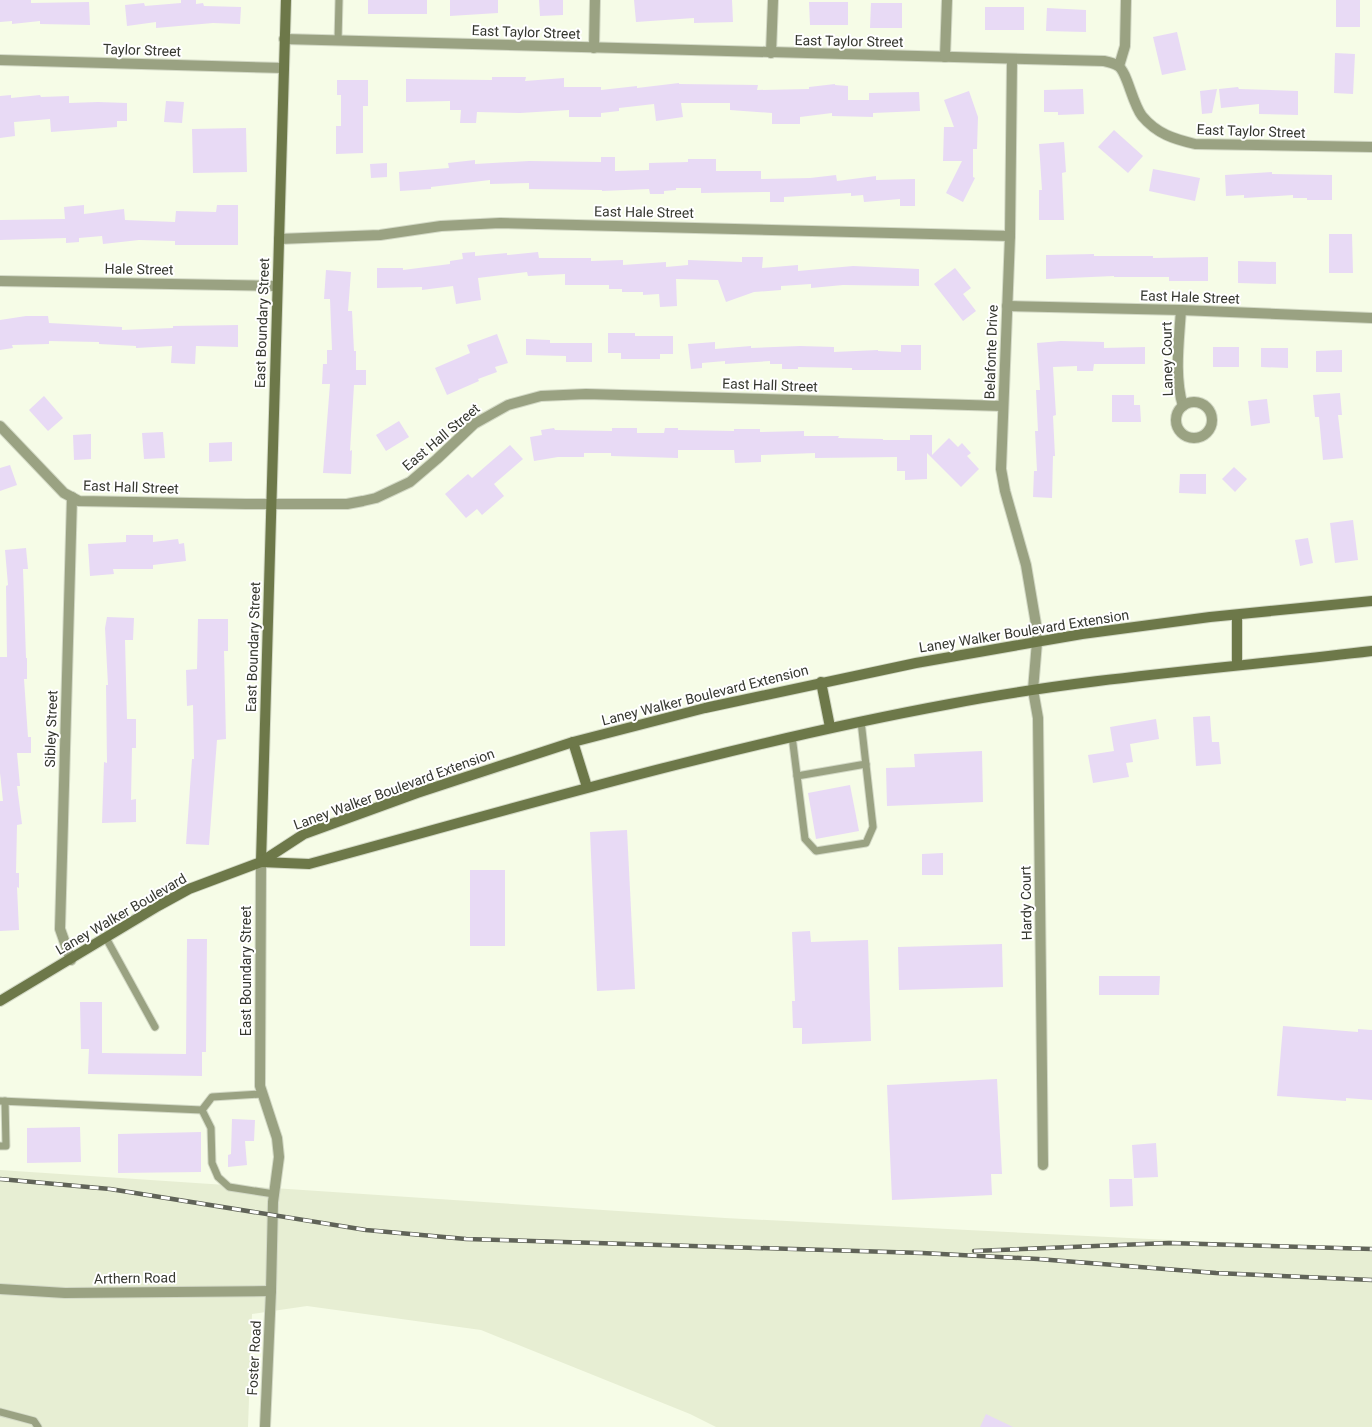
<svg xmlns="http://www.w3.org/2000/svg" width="1372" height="1427" font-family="Roboto,sans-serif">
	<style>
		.built { fill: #e7eed3 }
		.building { fill: #e8daf5 }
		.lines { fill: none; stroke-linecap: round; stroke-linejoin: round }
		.service-casing { stroke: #d3d9c6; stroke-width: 9 }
		.minor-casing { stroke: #d3d9c6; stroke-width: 12 }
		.secondary-casing { stroke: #d3d9c6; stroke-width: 12 }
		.service { stroke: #9aa282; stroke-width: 7 }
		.minor { stroke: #9aa282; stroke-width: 10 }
		.secondary { stroke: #6d7849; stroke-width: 10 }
		.rail-casing { stroke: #606358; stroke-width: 4.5 }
		.rail { stroke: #fff; stroke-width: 3; stroke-dasharray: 9; stroke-linecap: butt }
		.labels { text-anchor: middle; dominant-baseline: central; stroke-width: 4; stroke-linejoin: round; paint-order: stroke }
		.street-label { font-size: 14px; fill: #35372f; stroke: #fff }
	</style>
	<rect width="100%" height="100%" fill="#f6fce7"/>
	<path class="built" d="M0 1170 725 1218 1372 1250V1427H716L690 1414 481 1330 307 1306 252 1314 248 1427H0Z"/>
	<g class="building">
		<path d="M0 0H31V3L89 2 90 25 40 24V21L12 24V21L0 22Z"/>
		<path d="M181 0H196V4L203 3 204 6 241 7 240 24 213 23 156 28V22L127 26 125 5 144 3 145 6 181 3Z"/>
		<rect x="368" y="0" width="59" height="14"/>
		<path d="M450 0H498V13L450 16Z"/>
		<path d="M539 0H563V15L540 16Z"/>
		<path d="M634 0H732L733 22 694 23V18L636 22Z"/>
		<rect x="1336" y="0" width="24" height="27"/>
		<path d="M809 2H848V25H810Z"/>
		<path d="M871 3H902V28H870Z"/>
		<rect x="985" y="7" width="39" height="23"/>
		<path d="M1047 8 1086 10V32L1046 31Z"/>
		<path d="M1177 32 1186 70 1162 75 1153 37Z"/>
		<path d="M1335 53 1355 54 1353 94 1334 93Z"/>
		<path d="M492 77H526L525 81 564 78V87H601V90L637 86V88L679 83V84L758 85 757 90 809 89V87L835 84V85L848 86V100H869V93L919 92 920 111 873 113V117L832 116V113L800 117V124H772V113L730 110V103H681L683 117 656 121 654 104 619 108V111L601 113V117H569V110L520 113 477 112 476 123H460L461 110H450V101L406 102V79L492 80Z"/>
		<path d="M337 80H368V106H363V153L336 154V126H341V95H337Z"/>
		<path d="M1238 87 1239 89 1298 91V115L1259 114V104L1221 108 1219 89Z"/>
		<path d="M1083 89 1084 114 1058 115V112H1044V90Z"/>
		<path d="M1217 89 1212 113 1202 114 1200 91Z"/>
		<path d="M969 91 978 117 977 149H973V177L975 178 963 202 946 193 962 161H943L944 127H954L944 100Z"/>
		<path d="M11 95V98L40 95 41 97 69 96V103L98 102 127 103V121H117V127L51 132 50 119 14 122 15 136 0 138V96Z"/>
		<path d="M166 101 184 102 182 123 164 122Z"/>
		<path d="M246 128 247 172 193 173 192 129Z"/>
		<path d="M1114 130 1143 156 1128 173 1098 147Z"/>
		<path d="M1064 142 1066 172 1062 173 1064 220H1039V190H1042L1039 144Z"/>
		<path d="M601 157H615V171L649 170V163L688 162V159H716V171H761V179L810 178 836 175 837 181 876 176V180L915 179V206H900V199L864 202 863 195 851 196V193L784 197V202H770V192L701 193V188H676V190L664 191V194H650L649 189 602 191V190L529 189V183L490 184V180L431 187V189L400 191 399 172 449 168 448 163 475 160V164L529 161 601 162Z"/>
		<path d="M387 163V177L371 178 370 164Z"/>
		<path d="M1153 169 1200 178 1195 201 1149 191Z"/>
		<path d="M1272 172V174L1332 175V200H1307V198H1293V195L1244 198V195L1226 196 1225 175Z"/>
		<path d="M84 205V214L124 209 125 220 175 222 176 211 216 212 217 205H238V245H175V241L139 240 103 244 102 236 79 238V242L66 243V238L0 240V220L65 219 64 207Z"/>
		<path d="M1329 234H1352L1353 273H1329Z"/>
		<path d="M475 252V256L507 253V255L538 252 539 258H591V261L623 260V265L666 262V267L688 265V260L742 262V257H763L762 268 798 265V271L853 266 919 269V286L843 285 811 288V284L781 286V290L754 292 726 302 718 280 676 279 677 306 660 307 659 294 643 295V292H622V289H609V285H565V274L528 276 527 272 478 278 481 300 456 304 453 286 422 290V287L377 288V268H403V270L450 264V261L463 259 462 253Z"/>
		<path d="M1094 254V256H1153V258L1208 257V281H1169V277H1114V276L1046 279V255Z"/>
		<path d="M1238 261 1276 262V284L1238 283Z"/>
		<path d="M955 268 971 288 963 294 976 311 963 321 934 284Z"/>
		<path d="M326 270 351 272 348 311H352L354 351H356V370H366V385H354L350 451 352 450 351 474 323 473 330 384H322L323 364H327V350H332L330 299H324Z"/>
		<path d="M26 316H48L49 323 122 327V330L173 328V326L238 325V347L196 346 195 364 171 363 172 346 136 348V346L99 344V342L49 341V344L12 345 13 348 0 350V320Z"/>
		<path d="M608 333H635V336H673V354H660V359H621V353H608Z"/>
		<path d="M497 334 508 363 495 367 497 372 478 379 479 381 447 395 435 368 470 353 467 345Z"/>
		<path d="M526 339 550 340V343H592V362H566V356L526 355Z"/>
		<path d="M1061 341 1104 342V348L1145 347V364H1094L1093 371H1077V366L1053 367 1056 415 1053 416 1055 456H1053L1052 498 1033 497 1034 471H1037L1035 431H1038L1036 390H1040L1037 343Z"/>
		<path d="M715 342V349L751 346V348L800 346 834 347V352L878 350V351L901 352V345H921V370H852V368L798 367V369H782V364H770V361L725 364V361L702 363V368L691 369 688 344Z"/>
		<rect x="1213" y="347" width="26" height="20"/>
		<path d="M1261 348H1288V368L1261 367Z"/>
		<path d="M1342 350V372H1316V351Z"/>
		<path d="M1340 393 1342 415H1338L1343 458 1323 460 1319 417H1315L1313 395Z"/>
		<path d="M1112 395H1134V405H1140L1141 422H1112Z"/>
		<path d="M44 396 63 418 48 431 29 410Z"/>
		<path d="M1267 399 1270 423 1251 426 1248 401Z"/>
		<path d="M399 421 409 437 386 451 376 435Z"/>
		<path d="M554 428 555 430 612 431V428H637V433H664L665 428H678V430L734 431V429H760V432L804 431V436H839L838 438 883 439V440H910V435H932V455L949 438 958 447 962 443 971 453 967 456 979 469 961 487 927 453V479L905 480V471H897V457L815 458V453L761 455V462L735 463 734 450H678V458L611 456V453H584V457H558L534 461 530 437 542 435 541 430Z"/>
		<path d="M163 432 165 458 144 459 142 433Z"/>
		<path d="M91 434V459L74 460 73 435Z"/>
		<path d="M232 442V461L209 462V443Z"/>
		<path d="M510 445 523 459 494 484 504 496 482 515 477 509 466 518 445 494 468 474 472 478Z"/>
		<path d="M10 465 17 485 0 491V468Z"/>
		<path d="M1234 467 1247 479 1235 492 1222 479Z"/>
		<path d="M1180 474H1206V494L1179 493Z"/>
		<path d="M1353 520 1358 560 1335 563 1330 523Z"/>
		<path d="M126 535H153V542L178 539 179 544 184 543 186 561 153 565V569H113L114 574 90 576 88 544 126 542Z"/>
		<path d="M1308 538 1313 563 1300 566 1295 540Z"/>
		<path d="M26 548 28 569H23L26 658H27V679H24L28 737H31V753H17L20 786H17L22 824 17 825 16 873H19V888L17 887 19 930 0 931V801H3L0 773V657H7L6 586 8 585 5 550Z"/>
		<path d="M107 617 134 618 133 640H125L127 719H136V748H132L131 800 136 799V822L102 823 104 762 107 763 106 685H108L105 628Z"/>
		<path d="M198 619H228V651H224L226 739 217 740 209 845 186 844 192 759H194L193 705 187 706 186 670 197 669Z"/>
		<path d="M1210 716 1212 742H1219L1221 764 1196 766 1193 717Z"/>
		<path d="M1156 719 1159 739 1130 744 1133 762 1126 763 1129 777 1093 783 1088 755 1114 751 1110 727Z"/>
		<path d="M982 751 983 802 887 806 886 768 915 767 914 754Z"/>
		<path d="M850 785 859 831 816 839 808 793Z"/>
		<path d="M627 830 635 989 597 991 590 832Z"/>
		<path d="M943 853V875H922V854Z"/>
		<rect x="470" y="870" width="35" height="76"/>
		<path d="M810 931 811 942 868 940 871 1041 802 1044V1028H793L792 1001H795L792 932Z"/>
		<path d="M187 939H207L206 1052H202V1076L88 1074 89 1049H81L80 1002H102V1053L186 1054Z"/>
		<path d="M1002 944 1003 987 899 990 898 947Z"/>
		<path d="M1099 976H1160L1159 995H1099Z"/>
		<path d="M1283 1026 1358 1032V1029L1372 1030V1100L1346 1098V1101L1277 1096Z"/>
		<path d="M997 1079 1002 1174H991L992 1195 892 1200 887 1085Z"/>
		<path d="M232 1119 255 1120 254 1141H245L247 1165 228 1167V1155L231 1154Z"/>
		<path d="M80 1127 81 1162 27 1163V1128Z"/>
		<path d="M201 1132V1172L118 1173V1134Z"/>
		<path d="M1156 1143 1158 1177 1134 1178 1132 1145Z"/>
		<path d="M1109 1179H1132L1133 1206 1110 1207Z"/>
		<path d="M986 1414 1013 1427H980Z"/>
	</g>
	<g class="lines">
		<g class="service-casing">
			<g id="service">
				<path d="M338 41 339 0"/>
				<path d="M792 736 805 839 816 851 866 843 873 827 861 721"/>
				<path d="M797 776 866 764"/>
				<path d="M106 938 155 1027"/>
				<path d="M0 1101 202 1110 212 1097 262 1094"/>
				<path d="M202 1110 211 1128 212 1163 218 1177 229 1187 274 1194"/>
				<path d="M0 1146H6L5 1101"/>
				<path d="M0 1412 34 1421 38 1427"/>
			</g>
		</g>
		<g class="minor-casing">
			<g id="minor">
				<path d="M284 39 1104 61C1109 62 1114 63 1118 66 1127 71 1132 103 1142 116 1157 134 1174 139 1195 144L1372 147"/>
				<path d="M594 48 595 0"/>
				<path d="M771 53 773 0"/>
				<path d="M945 57 947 0"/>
				<path d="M0 60 284 68"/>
				<path d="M1012 60 1010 236 1001 469 1005 491 1026 565 1036 624 1037 642 1033 690 1038 718 1043 1165"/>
				<path d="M1119 66 1125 46 1126 0"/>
				<path d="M279 239 380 235 441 226 500 223 1010 236"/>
				<path d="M0 281 277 286"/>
				<path d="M1007 306 1181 310 1372 318"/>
				<path d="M1181 310C1179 341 1174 377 1183 406"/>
				<circle cx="1194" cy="420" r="18"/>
				<path d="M0 426 64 493 79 501 246 504H347L363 501 376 498 410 482 437 459 474 424 508 405 541 396 586 394 1003 406"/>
				<path d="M261 862 260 1086 277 1138 279 1157 273 1202 271 1291 265 1427"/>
				<path d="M71 960 60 929 72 497"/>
				<path d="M0 1289 65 1293 271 1291"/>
			</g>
		</g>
		<g class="secondary-casing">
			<g id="secondary">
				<path d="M1237 664V615"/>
				<path d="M821 682 830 727"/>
				<path d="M573 742 587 787"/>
				<path d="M261 862 309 864C522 806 733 744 950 704 1090 677 1231 668 1372 651"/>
				<path d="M261 862 286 0"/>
				<path d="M0 1001 158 906 189 889 261 862 304 834 417 793 573 742 705 708 916 663 1082 634 1210 617 1372 601"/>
			</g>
		</g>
		<use href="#service" class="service"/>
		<use href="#minor" class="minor"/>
		<use href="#secondary" class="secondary"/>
		<g class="rail-casing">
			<g id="rail">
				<path d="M0 1179 110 1189 366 1230 466 1239 922 1253 1038 1259 1216 1273 1372 1280"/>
				<path d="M974 1251 1169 1243 1372 1249"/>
			</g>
		</g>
		<use href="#rail" class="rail"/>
	</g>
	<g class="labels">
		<g class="street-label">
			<text transform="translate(526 32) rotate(2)">East Taylor Street</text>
			<text transform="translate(849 41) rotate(1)">East Taylor Street</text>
			<text transform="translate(142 50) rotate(2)">Taylor Street</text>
			<text transform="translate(1251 131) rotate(2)">East Taylor Street</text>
			<text transform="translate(644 212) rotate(1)">East Hale Street</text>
			<text transform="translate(139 269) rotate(1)">Hale Street</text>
			<text transform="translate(1190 297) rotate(2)">East Hale Street</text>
			<text transform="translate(262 323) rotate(-88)">East Boundary Street</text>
			<text transform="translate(991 352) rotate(-88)">Belafonte Drive</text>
			<text transform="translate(1167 359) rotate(-91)">Laney Court</text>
			<text transform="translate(770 385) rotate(2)">East Hall Street</text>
			<text transform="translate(441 437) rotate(-40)">East Hall Street</text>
			<text transform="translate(131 487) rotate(2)">East Hall Street</text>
			<text transform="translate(1024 631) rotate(-9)">Laney Walker Boulevard Extension</text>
			<text transform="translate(253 647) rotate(-88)">East Boundary Street</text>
			<text transform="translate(705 695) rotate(-14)">Laney Walker Boulevard Extension</text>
			<text transform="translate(51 729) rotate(-88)">Sibley Street</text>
			<text transform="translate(394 789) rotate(-20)">Laney Walker Boulevard Extension</text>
			<text transform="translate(1026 903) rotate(-91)">Hardy Court</text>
			<text transform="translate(121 914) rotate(-30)">Laney Walker Boulevard</text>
			<text transform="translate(246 971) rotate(-90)">East Boundary Street</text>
			<text transform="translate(135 1278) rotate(-1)">Arthern Road</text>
			<text transform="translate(254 1358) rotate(-87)">Foster Road</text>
		</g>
	</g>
</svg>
